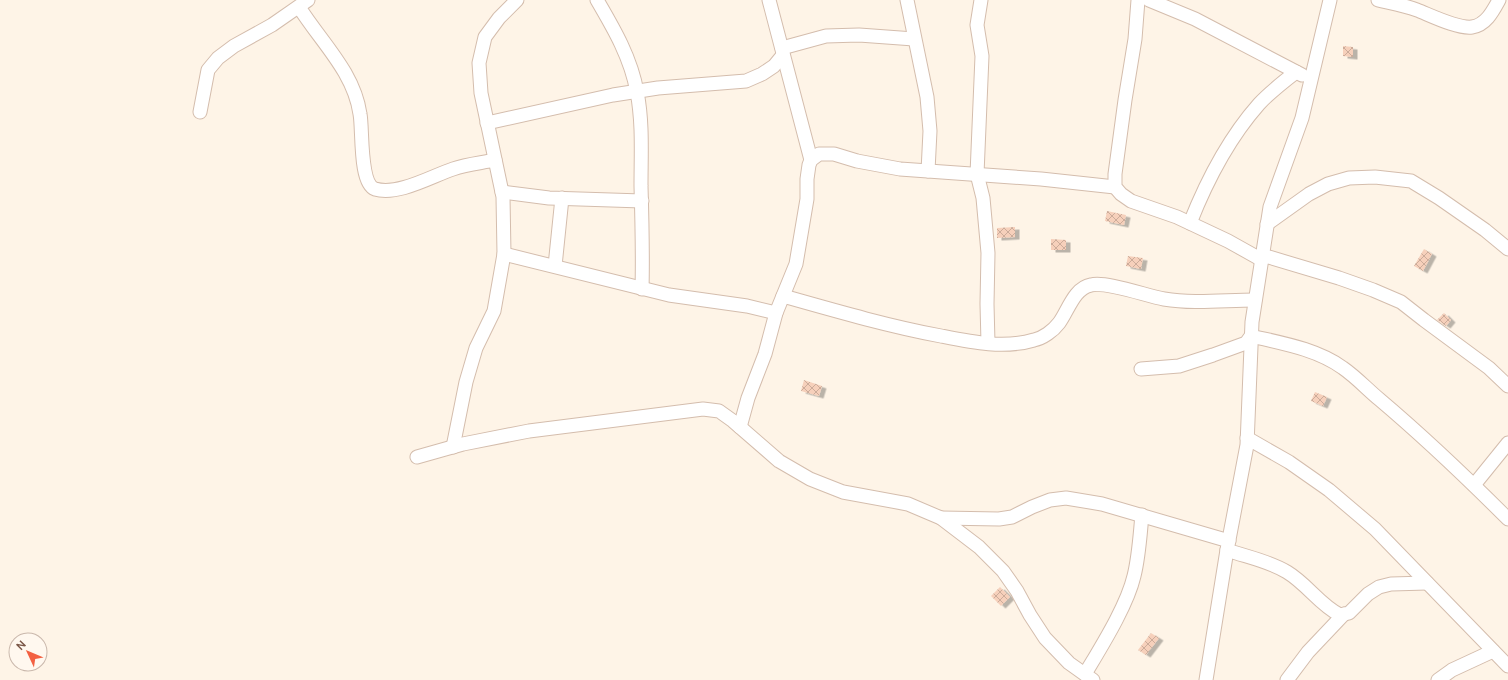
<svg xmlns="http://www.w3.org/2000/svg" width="1508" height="680" font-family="'DM Sans',sans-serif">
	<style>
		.building { fill: url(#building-cross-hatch); filter: url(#shadow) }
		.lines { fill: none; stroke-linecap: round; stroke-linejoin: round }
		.minor-casing { stroke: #d4bdad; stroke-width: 15 }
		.minor { stroke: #fff; stroke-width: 13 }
	</style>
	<defs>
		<pattern id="building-cross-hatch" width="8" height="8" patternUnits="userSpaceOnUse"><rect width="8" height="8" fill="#f6d0bb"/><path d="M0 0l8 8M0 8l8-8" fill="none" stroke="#ccac9a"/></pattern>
		<filter id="shadow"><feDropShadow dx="4.5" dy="2.5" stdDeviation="0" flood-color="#0004"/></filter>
	</defs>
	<rect width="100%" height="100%" fill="#fef4e7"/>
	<g class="building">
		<path d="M1343 46 1353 47V57L1343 56Z"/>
		<path d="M1107 211 1126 215 1124 225 1105 221Z"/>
		<path d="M1015 227V237L997 238V228Z"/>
		<path d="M1051 239 1066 240V250H1051Z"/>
		<path d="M1424 249 1432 254 1423 271 1414 266Z"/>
		<path d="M1128 256 1143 258 1141 269 1126 266Z"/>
		<path d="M1444 313 1451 320 1446 326 1437 320Z"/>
		<path d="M804 380 822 386 819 396 801 391Z"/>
		<path d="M1315 392 1327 397 1323 406 1311 401Z"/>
		<path d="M1000 587 1010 597 1001 606 991 596Z"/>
		<path d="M1151 633 1159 638 1146 655 1138 650Z"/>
	</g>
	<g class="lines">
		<g class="minor-casing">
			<g id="minor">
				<path d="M597 0C614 29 631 58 637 92 643 123 641 154 641 186 642 220 643 254 642 289"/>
				<path d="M769 0 811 160"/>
				<path d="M907 0 927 97 930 131 928 171"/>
				<path d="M981 0 977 25 982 56 977 174 983 198 988 253 987 304 988 343"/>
				<path d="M1138 0 1135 39 1125 100 1115 174V187L1121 194 1131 201 1177 217 1228 241 1262 260"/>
				<path d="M1149 0 1195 19 1302 75"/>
				<path d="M1378 0C1391 3 1404 5 1417 10 1430 15 1458 29 1472 27 1486 25 1493 11 1499 0"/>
				<path d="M299 7C321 42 354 72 360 114 363 129 359 183 375 189 398 196 432 176 453 169 467 164 481 163 495 160"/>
				<path d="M782 48 826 36 859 35 914 39"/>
				<path d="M200 112 208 70 218 58 234 46 272 25 308 0"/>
				<path d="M487 123 613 95 658 88 746 81 762 74 774 66 783 55"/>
				<path d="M502 192 549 198 642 201"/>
				<path d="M1190 223C1207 180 1228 139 1259 104 1270 92 1283 82 1296 72"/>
				<path d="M1267 224 1309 194 1328 184 1349 178 1375 177 1411 181 1439 198 1485 230 1508 249"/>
				<path d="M504 254 669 295 747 306 776 313"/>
				<path d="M1262 255 1339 278 1373 290 1401 302 1424 320 1489 368 1508 386"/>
				<path d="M555 266 562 198"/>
				<path d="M783 296C836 311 888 326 941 336 971 342 1004 349 1034 340 1043 338 1053 331 1059 323 1068 311 1074 288 1091 285 1106 281 1147 296 1164 299 1194 304 1225 300 1255 300"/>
				<path d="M1141 369 1179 366 1213 355 1246 343 1251 336C1281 343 1317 349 1343 368 1356 377 1367 389 1379 399 1424 437 1467 478 1508 519"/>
				<path d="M740 427 748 398 765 354 776 313 796 264 807 199V179L809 165 811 160 819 154H834L857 161 900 169 1041 179 1115 187"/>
				<path d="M1247 438 1289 462 1329 490 1375 529 1508 666"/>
				<path d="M453 447 466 382 476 348 494 311 504 254 503 197 481 93 479 63 485 37 499 18 517 0"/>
				<path d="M417 457 463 444 529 431 703 409 719 411 733 421 779 461 810 479 843 492 908 504 941 518 979 547 1003 571 1017 591 1030 615 1045 638 1069 663 1093 680"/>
				<path d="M1474 485 1508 443"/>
				<path d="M941 518 999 519 1012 517 1032 507 1050 500 1066 498 1102 504 1229 541"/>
				<path d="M1227 550C1247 557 1269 561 1287 572 1307 584 1320 605 1340 615L1349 613 1368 594 1379 587 1391 584 1427 583"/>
				<path d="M1085 674C1101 647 1127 606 1134 576 1139 556 1140 535 1142 515"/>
				<path d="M1206 680 1227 550 1247 445 1252 322 1270 207 1302 118 1330 0"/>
				<path d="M1287 680 1308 652 1344 614"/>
				<path d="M1438 680 1452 670 1493 651"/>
			</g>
		</g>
		<use href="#minor" class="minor"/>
	</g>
	<g transform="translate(28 652) rotate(314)"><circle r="19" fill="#fff8ef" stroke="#cab8ac"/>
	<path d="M0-3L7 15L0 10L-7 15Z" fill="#f36041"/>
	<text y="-6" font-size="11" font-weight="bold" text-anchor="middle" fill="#7b5848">N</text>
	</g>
</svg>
